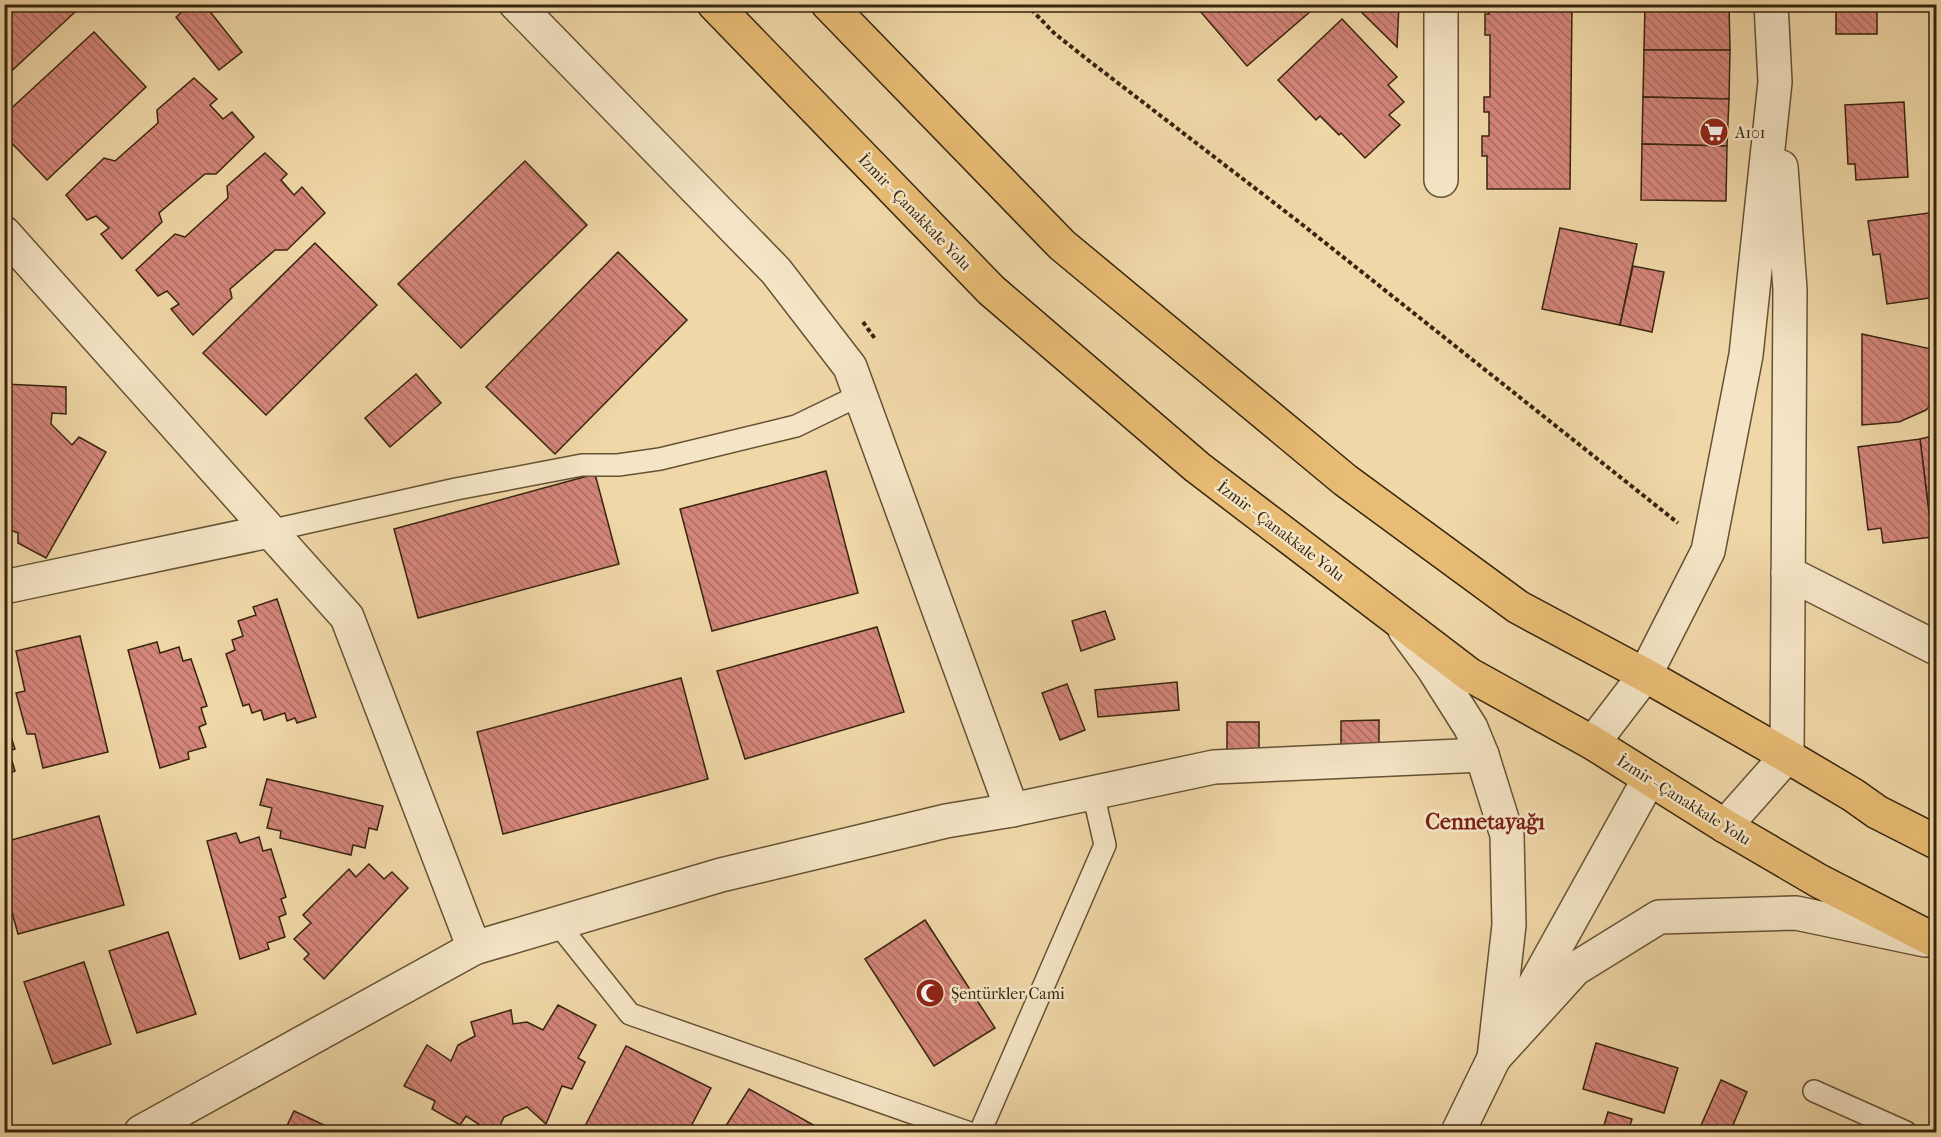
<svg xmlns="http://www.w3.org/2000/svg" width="1941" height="1137" font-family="'IM FELL French Canon',serif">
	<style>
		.building { fill: url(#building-back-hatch); stroke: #37250e; stroke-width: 1.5 }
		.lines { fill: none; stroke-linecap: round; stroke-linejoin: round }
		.service-casing { stroke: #655234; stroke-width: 24 }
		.minor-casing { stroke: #655234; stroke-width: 36 }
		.tertiary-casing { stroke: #655234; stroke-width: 36 }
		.trunk-casing { stroke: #37250e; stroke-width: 36 }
		.path { stroke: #37250e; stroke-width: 4; stroke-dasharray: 4.5 3; stroke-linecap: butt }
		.service { stroke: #f5e5c6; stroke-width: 21 }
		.minor { stroke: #f5e5c6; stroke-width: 33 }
		.tertiary { stroke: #f5e5c6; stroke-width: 33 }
		.trunk { stroke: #e8bc74; stroke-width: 33 }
		.labels { text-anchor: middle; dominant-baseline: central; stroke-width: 5; stroke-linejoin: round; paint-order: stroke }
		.poi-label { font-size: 16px; fill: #37250e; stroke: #f5e5c6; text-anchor: start }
		.street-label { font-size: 16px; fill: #37250e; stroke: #f5e5c6 }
		.district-label { font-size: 22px; font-weight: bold; fill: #7a1f14; stroke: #f5e5c6 }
	</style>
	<defs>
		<pattern id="building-back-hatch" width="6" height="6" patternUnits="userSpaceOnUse" patternTransform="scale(1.5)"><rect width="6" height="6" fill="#d4857a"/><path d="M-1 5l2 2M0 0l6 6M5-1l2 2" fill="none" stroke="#ad6d62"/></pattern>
	</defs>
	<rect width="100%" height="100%" fill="#f0d7a7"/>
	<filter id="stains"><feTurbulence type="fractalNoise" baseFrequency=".00333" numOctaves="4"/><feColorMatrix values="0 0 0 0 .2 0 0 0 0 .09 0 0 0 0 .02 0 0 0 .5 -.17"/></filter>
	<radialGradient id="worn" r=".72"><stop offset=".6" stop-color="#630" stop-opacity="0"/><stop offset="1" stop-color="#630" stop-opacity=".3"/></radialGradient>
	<g class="building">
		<path d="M4 4H68L75 12 4 78Z"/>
		<path d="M191 4H204L242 52 219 70 176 17Z"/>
		<path d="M1194 4H1319L1247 66Z"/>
		<path d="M1353 4H1399L1397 47Z"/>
		<path d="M1489 4H1572L1570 189H1487V156H1482V136H1489V112H1484V97H1490V35H1485V14H1489Z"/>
		<path d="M1645 4H1729L1730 50H1644Z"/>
		<rect x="1836" y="4" width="41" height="30"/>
		<path d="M1342 19 1397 77 1388 85 1404 102 1389 115 1400 125 1365 158 1341 133 1339 135 1320 116 1316 120 1278 80Z"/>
		<path d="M94 32 146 87 47 180 4 135V115Z"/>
		<path d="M1644 50H1730L1729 99 1643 97Z"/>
		<path d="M194 78 217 99 210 105 223 119 232 112 254 137 216 174H205L159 213 162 222 122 259 101 234 109 228 96 216 87 220 66 195 104 158 115 161 158 123 157 110Z"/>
		<path d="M1643 97 1729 99 1727 146 1642 144Z"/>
		<path d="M1904 102 1908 177 1856 180 1855 164H1848L1845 105Z"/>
		<path d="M1642 144 1727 146 1726 201 1641 200Z"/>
		<path d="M265 153 287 174 281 180 294 195 302 187 325 213 287 250H275L230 289 232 298 193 335 171 309 179 304 167 291 158 296 136 270 175 234 185 237 228 198 227 186Z"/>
		<path d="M525 161 587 225 461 348 398 284Z"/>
		<path d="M1936 212V297L1887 304 1880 254 1873 255 1868 221Z"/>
		<path d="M1560 228 1637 244 1620 325 1542 309Z"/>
		<path d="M315 243 377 305 266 415 203 353Z"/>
		<path d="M618 252 687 320 555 454 486 387Z"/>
		<path d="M1633 266 1664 272 1652 332 1620 325Z"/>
		<path d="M1862 334 1936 350V400L1926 410 1899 422 1862 425Z"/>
		<path d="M416 374 441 403 390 447 365 418Z"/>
		<path d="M4 384 66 387V414L52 413 51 424 72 445 79 437 106 452 46 558 18 543V533L4 527Z"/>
		<path d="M1936 435V536L1932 537 1920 439Z"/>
		<path d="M1920 439 1932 537 1883 543 1881 528 1868 530 1858 447Z"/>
		<path d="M826 471 858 593 712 631 680 509Z"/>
		<path d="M595 474 619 564 418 618 394 529Z"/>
		<path d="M277 599 316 717 297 723 295 718 287 721 285 713 264 720 261 710 252 713 249 704 243 706 226 654 235 650 232 640 243 636 238 621 256 615 253 607Z"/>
		<path d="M1105 611 1115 639 1081 651 1072 621Z"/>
		<path d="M877 627 904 712 745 759 717 671Z"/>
		<path d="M80 636 108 752 43 768 35 734H27L16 693 25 691 16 651Z"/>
		<path d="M157 642 160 653 179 647 183 661 191 659 207 706 201 708 206 724 199 727 206 747 188 752 189 759 160 768 128 650Z"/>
		<path d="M681 678 708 779 503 834 477 732Z"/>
		<path d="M1177 682 1179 710 1098 717 1095 690Z"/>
		<path d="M1067 684 1085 730 1060 740 1042 693Z"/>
		<path d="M1379 720V749L1341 750V721Z"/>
		<rect x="1227" y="722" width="32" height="35"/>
		<path d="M10 734 15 749 9 751 15 771 4 775V736Z"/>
		<path d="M267 779 383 806 377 830 369 828 365 848 353 845 351 855 280 838 281 831 267 828 272 808 260 805Z"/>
		<path d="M99 816 124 905 18 934 4 884V842Z"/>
		<path d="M236 833 240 843 259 837 263 851 271 849 286 897 281 899 286 914 279 917 285 937 267 943 269 949 240 959 207 841Z"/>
		<path d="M369 864 384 879 392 872 408 888 324 979 304 959 309 954 294 939 311 923 303 915 349 869 356 877Z"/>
		<path d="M925 920 995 1028 934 1066 865 959Z"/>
		<path d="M168 932 196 1014 137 1033 109 951Z"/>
		<path d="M84 962 111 1044 53 1064 24 982Z"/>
		<path d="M558 1005 596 1025 578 1058 585 1062 572 1089 562 1086 546 1124 527 1107 504 1117 497 1132H491L466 1116 460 1125 432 1109 435 1101 404 1086 427 1045 451 1061 458 1045 475 1036 471 1022 511 1010 513 1024 527 1022 543 1030Z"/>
		<path d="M1596 1043 1678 1068 1664 1113 1583 1089Z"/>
		<path d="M626 1046 711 1088 688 1132H582Z"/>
		<path d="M1721 1080 1747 1092 1730 1132H1698Z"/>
		<path d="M749 1089 826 1132H722Z"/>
		<path d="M294 1111 339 1132H284Z"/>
		<path d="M1608 1112 1632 1119 1628 1132H1602Z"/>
	</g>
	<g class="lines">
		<g class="service-casing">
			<g id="service">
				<path d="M269 531 456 489 582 465H618L660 459 796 426 860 395"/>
				<path d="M558 924 630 1014 967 1132"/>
				<path d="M1814 1091 1906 1132"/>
				<path d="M980 1132 1105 845 1093 793"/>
			</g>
		</g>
		<g class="minor-casing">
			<g id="minor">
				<path d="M516 4 776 271 850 367 1012 810"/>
				<path d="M1781 167 1790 289 1787 756"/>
				<path d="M1441 180V4"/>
				<path d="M4 233 347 617 474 948"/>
				<path d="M1788 573 1936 648"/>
				<path d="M4 587 269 531"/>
				<path d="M1593 743 1645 675 1708 551 1746 355 1775 82 1771 4"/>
			</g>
		</g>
		<g class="tertiary-casing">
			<g id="tertiary">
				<path d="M1405 630 1433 668 1471 728 1482 755 1507 835 1509 925 1494 1058"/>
				<path d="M1725 826 1787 756"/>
				<path d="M1494 1058 1575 969 1659 917 1796 913 1925 940"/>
				<path d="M141 1132 474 948 721 875 946 821 1012 810 1214 767 1482 755"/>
				<path d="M1458 1132 1494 1058 1649 779"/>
			</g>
		</g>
		<g class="trunk-casing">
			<g id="trunk">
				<path d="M714 4 991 290 1197 467 1470 675 1593 743 1725 826 1819 881 1936 941"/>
				<path d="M828 4 1062 245 1345 480 1518 607 1645 675 1787 756 1853 795 1877 812 1936 842"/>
			</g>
		</g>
		<g class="path">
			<path d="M1026 4 1054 33 1088 60 1299 222 1678 523"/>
			<path d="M863 322 876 340"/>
		</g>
		<use href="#service" class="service"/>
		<use href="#minor" class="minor"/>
		<use href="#tertiary" class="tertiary"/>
		<use href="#trunk" class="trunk"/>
	</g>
	<defs>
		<g id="supermarket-disc" transform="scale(1.5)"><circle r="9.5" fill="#8f2418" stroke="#f5e5c6"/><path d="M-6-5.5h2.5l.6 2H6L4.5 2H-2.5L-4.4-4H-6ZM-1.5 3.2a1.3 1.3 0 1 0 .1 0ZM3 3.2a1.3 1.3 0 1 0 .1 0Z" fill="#fff"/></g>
		<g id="mosque-disc" transform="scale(1.5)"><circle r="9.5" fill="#8f2418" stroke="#f5e5c6"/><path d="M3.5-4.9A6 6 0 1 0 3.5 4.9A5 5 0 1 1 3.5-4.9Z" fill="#fff"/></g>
	</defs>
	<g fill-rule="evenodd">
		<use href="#supermarket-disc" x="1714" y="132"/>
		<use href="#mosque-disc" x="930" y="993"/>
	</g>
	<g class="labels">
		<g class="poi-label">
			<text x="1735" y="132">A101</text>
			<text x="951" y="993">Şentürkler Cami</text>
		</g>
		<g class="street-label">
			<text transform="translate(915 212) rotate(46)">İzmir - Çanakkale Yolu</text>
			<text transform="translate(1281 531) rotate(37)">İzmir - Çanakkale Yolu</text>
			<text transform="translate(1684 800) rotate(32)">İzmir - Çanakkale Yolu</text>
		</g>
		<g class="district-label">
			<text x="1485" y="822">Cennetayağı</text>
		</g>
	</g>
	<rect width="1941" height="1137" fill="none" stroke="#f0d7a7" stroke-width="24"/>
	<rect x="6" y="6" width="1929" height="1125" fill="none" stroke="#37250e" stroke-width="3"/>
	<rect x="12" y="12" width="1917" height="1113" fill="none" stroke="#37250e" stroke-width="1.5"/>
	<rect width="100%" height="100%" filter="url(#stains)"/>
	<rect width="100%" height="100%" fill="url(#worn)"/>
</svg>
